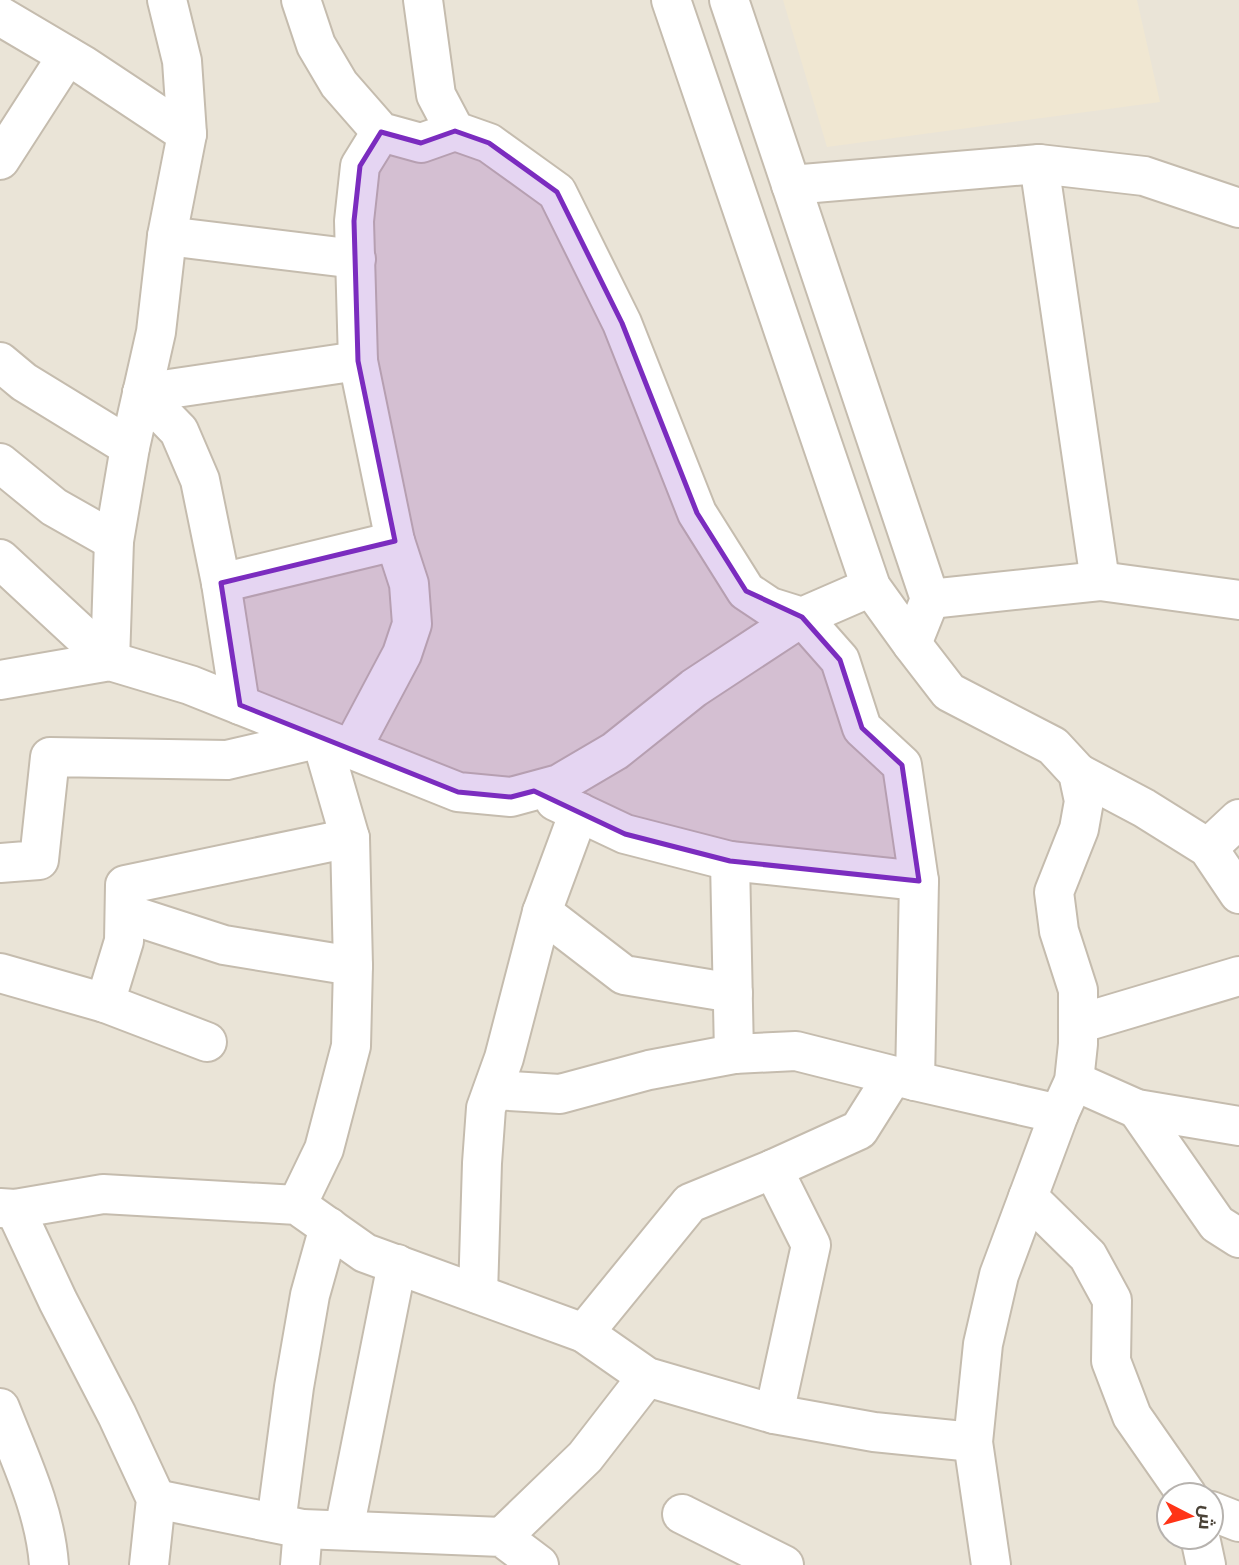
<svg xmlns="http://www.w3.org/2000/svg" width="1239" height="1565" font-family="'Archivo Narrow',Cairo,sans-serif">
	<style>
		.residential { fill: #eae4d7; fill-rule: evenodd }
		.education { fill: #f0e7d2 }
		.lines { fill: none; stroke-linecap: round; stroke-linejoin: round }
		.minor-casing { stroke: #c5bcae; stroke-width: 42 }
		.minor { stroke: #fff; stroke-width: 38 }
		.marked { fill: #7b2cbf; fill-opacity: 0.2; stroke: #7b2cbf; stroke-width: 5; stroke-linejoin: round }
	</style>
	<rect width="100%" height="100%" fill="#f6f2e9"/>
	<path class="residential" d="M0 0H1239V1565H0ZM1169 1495H1211V1537H1169Z"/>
	<path class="education" d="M783 0H1137L1160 102 827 147Z"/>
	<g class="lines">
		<g class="minor-casing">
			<g id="minor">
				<path d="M301 0 316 45 339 84 381 132 421 143 455 131"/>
				<path d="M423 0 436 95 455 131 489 143 557 192 622 323 697 513 746 591 770 607 802 617 871 587"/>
				<path d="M671 0 871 587 912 644 930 599 729 0"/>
				<path d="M0 16 83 65 187 134"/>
				<path d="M0 160 67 56"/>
				<path d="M1039 164 1100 581"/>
				<path d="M791 185 1039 164 1144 176 1239 208"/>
				<path d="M167 236 356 259"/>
				<path d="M0 362 24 382 130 447"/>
				<path d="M142 393 179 431 200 480 221 583 240 705"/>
				<path d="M142 393 358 361"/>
				<path d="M0 463 54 507 114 541"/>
				<path d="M0 559 110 661"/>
				<path d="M221 583 395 541"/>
				<path d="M930 599 1100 581 1239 600"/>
				<path d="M912 644 949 692 1053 746 1078 773 1084 801 1079 829 1054 892 1059 931 1078 990V1044L1074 1081 1059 1114 999 1275 983 1344 973 1442 991 1565"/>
				<path d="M110 661 114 541 130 447 156 332 167 236 187 134 182 61 167 0"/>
				<path d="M0 680 110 661 190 685 458 792 511 797 559 784 615 751 694 688 802 617 840 660 862 728 902 765 919 881 915 1081"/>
				<path d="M351 750 402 654 412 624 409 584 395 541 358 361 354 221 360 166 381 132"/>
				<path d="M1078 773 1144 808 1208 848 1239 894"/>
				<path d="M555 801 625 834 730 861 919 881"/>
				<path d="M1208 848 1239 819"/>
				<path d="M730 861 734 1054"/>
				<path d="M0 863 39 860 50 757 227 760 321 738 350 838 353 966 351 1046 324 1149 297 1205"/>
				<path d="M542 912 624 975 733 993"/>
				<path d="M125 913 224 945 353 966"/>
				<path d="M0 973 105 1003 207 1042"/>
				<path d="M105 1003 124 941 125 885 350 838"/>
				<path d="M1078 1024 1239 976"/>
				<path d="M1074 1081 1137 1109 1239 1126"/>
				<path d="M493 1090 560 1094 649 1070 734 1054 796 1051 915 1081 1059 1114"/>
				<path d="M1137 1109 1217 1224 1239 1238"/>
				<path d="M1028 1197 1088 1256 1112 1300 1111 1361 1132 1416 1187 1495"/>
				<path d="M0 1208 15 1209 103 1194 297 1205 365 1253 584 1333 647 1377 774 1414 874 1432 973 1442"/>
				<path d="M15 1209 58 1301 117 1415 156 1499 149 1565"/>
				<path d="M478 1294 482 1163 486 1108 504 1058 542 912 579 812"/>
				<path d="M584 1333 690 1203 773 1169"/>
				<path d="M0 1408C20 1459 45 1510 49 1565"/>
				<path d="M774 1414 811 1245 773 1169 859 1130 893 1076"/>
				<path d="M156 1499 303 1529 502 1537 539 1565"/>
				<path d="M1211 1511 1239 1522"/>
				<path d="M682 1514 784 1565"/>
				<path d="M276 1523 294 1387 310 1295 329 1227"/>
				<path d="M344 1530 397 1264"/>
				<path d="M502 1537 585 1457 647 1377"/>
				<path d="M1200 1537 1206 1565"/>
				<path d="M300 1565 303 1529"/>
			</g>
		</g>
		<use href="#minor" class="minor"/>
	</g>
	<path class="marked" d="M455 131 489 143 557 192 622 323 697 513 746 591 802 617 840 660 862 728 902 765 919 881 730 861 625 834 534 791 511 797 458 792 240 705 221 583 395 541 358 361 354 221 360 166 381 132 421 143Z"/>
	<g transform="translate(1190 1516) rotate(96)"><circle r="33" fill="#ffffff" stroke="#b7b3af" stroke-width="2"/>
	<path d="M0-5L12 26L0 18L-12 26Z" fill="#ff3417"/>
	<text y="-10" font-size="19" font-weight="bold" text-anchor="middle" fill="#4a4237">ش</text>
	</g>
</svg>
